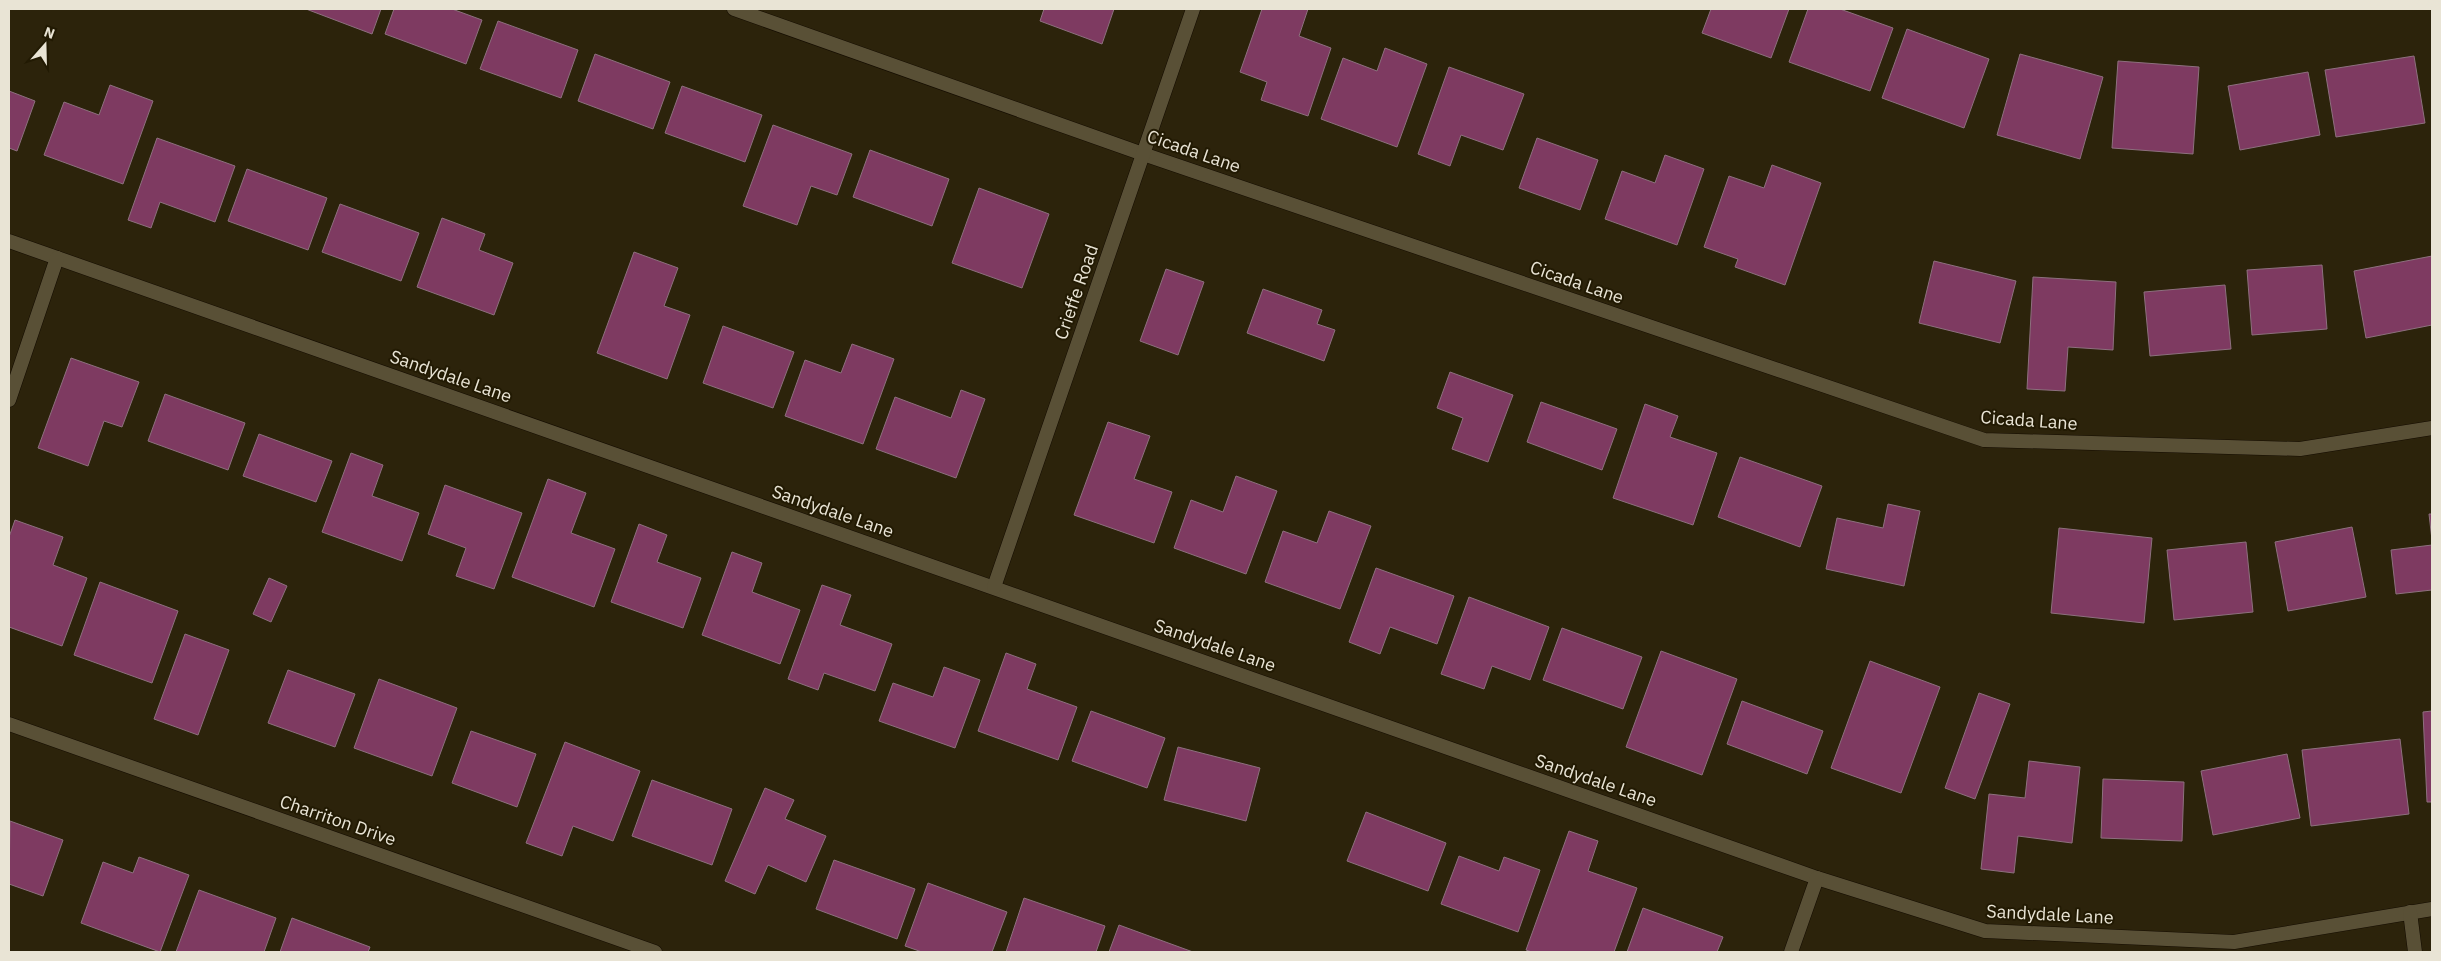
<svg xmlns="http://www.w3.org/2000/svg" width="2441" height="961" font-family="'IBM Plex Sans',sans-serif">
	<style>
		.building { fill: #7e3a61; stroke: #8d707e }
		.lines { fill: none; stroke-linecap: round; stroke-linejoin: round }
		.minor-casing { stroke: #140c00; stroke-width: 15 }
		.minor { stroke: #595036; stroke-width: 14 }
		.labels { text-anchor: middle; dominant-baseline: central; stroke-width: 4; stroke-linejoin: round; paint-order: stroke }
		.street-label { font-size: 18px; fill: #e9e4d5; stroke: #221a03 }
	</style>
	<rect width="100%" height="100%" fill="#2c230b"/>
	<g class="building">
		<path d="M306 9H381L372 34Z"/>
		<path d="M394 9H452L482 20 466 64 385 34Z"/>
		<path d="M1044 9H1114L1102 44 1040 21Z"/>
		<path d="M1262 9H1308L1299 36 1331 48 1308 116 1261 100 1267 82 1240 72Z"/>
		<path d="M1711 9H1789L1771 58 1702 33Z"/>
		<path d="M1808 9H1840L1893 28 1870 91 1789 62Z"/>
		<path d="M498 21 578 50 561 98 480 69Z"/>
		<path d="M1907 29 1989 59 1964 128 1882 98Z"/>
		<path d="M1385 48 1427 64 1397 147 1321 119 1343 58 1377 71Z"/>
		<path d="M595 54 670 82 653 129 578 101Z"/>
		<path d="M2020 54 2103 77 2080 159 1997 135Z"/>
		<path d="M2414 56 2425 123 2336 137 2325 70Z"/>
		<path d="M2118 61 2199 67 2193 154 2112 148Z"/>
		<path d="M1449 67 1524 94 1503 150 1461 135 1450 166 1418 154Z"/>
		<path d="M2308 72 2320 135 2240 150 2228 86Z"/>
		<path d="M110 85 153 101 123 184 44 155 64 102 99 115Z"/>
		<path d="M682 86 762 115 745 162 665 133Z"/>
		<path d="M9 91 35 101 17 151 9 148Z"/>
		<path d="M773 125 852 154 837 195 811 186 797 225 743 206Z"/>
		<path d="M157 138 235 166 215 222 160 202 151 228 128 220Z"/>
		<path d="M1537 138 1598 160 1580 210 1519 188Z"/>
		<path d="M870 150 949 179 932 226 853 197Z"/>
		<path d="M1665 155 1704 169 1677 245 1605 219 1622 171 1655 183Z"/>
		<path d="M1772 165 1821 183 1785 285 1735 267 1738 259 1704 247 1729 176 1764 188Z"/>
		<path d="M247 169 327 198 308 250 228 221Z"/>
		<path d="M979 188 1049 214 1022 288 952 263Z"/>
		<path d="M340 204 419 233 401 281 322 252Z"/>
		<path d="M442 218 485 234 479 250 513 263 494 315 417 287Z"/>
		<path d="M634 252 678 268 664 306 690 315 667 379 597 353Z"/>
		<path d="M2432 256V325L2366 338 2354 271Z"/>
		<path d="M1934 261 2016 281 2000 343 1919 323Z"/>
		<path d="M2322 265 2327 329 2252 335 2247 270Z"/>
		<path d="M1166 269 1204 282 1178 355 1140 341Z"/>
		<path d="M2033 277 2116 282 2113 350 2068 347 2065 391 2027 389Z"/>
		<path d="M2225 285 2231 349 2150 356 2144 292Z"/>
		<path d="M1263 289 1322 310 1317 324 1335 330 1324 361 1247 333Z"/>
		<path d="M723 326 794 352 773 408 703 383Z"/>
		<path d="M852 344 894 359 863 444 785 416 805 360 841 373Z"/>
		<path d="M71 358 139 382 122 427 104 421 88 466 38 448Z"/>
		<path d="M1450 372 1513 395 1488 462 1452 449 1463 418 1437 408Z"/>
		<path d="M961 390 985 399 956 478 876 449 895 397 951 418Z"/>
		<path d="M165 394 245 423 228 470 148 441Z"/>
		<path d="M1541 402 1617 429 1602 470 1527 442Z"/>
		<path d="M1645 404 1678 416 1670 437 1717 453 1693 525 1613 498Z"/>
		<path d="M1108 422 1150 436 1134 479 1172 492 1154 543 1074 515Z"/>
		<path d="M259 434 332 461 316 502 243 476Z"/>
		<path d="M351 453 383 465 372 496 419 513 402 561 322 532Z"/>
		<path d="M1740 457 1822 486 1800 547 1718 517Z"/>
		<path d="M1236 476 1277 491 1246 574 1174 548 1191 500 1223 512Z"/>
		<path d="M548 479 586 493 571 533 615 549 594 607 512 577Z"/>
		<path d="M445 485 522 513 494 589 456 576 466 548 428 534Z"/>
		<path d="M1888 504 1920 511 1904 586 1826 569 1837 518 1883 528Z"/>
		<path d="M1329 511 1371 526 1340 609 1265 582 1283 531 1317 543Z"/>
		<path d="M2429 514H2432V540Z"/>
		<path d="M15 520 63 537 53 565 87 578 62 646 9 627V537Z"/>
		<path d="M639 524 667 535 657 562 701 578 683 628 611 602Z"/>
		<path d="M2352 527 2366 597 2288 611 2275 542Z"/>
		<path d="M2059 528 2152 538 2144 623 2051 613Z"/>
		<path d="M2246 542 2253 612 2174 620 2167 550Z"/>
		<path d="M2432 545V590L2396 594 2391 550Z"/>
		<path d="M732 552 762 563 752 592 800 610 780 664 702 635Z"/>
		<path d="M1376 568 1454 596 1437 644 1390 627 1380 654 1349 642Z"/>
		<path d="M269 578 287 586 271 622 253 614Z"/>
		<path d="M100 582 178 611 152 683 74 655Z"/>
		<path d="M822 585 851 595 840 625 892 644 875 691 824 673 818 690 788 679Z"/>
		<path d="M1469 597 1549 627 1530 680 1492 666 1484 689 1441 674Z"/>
		<path d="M1562 628 1642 657 1623 709 1543 680Z"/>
		<path d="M185 634 229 650 198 735 154 719Z"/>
		<path d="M1661 651 1737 679 1702 775 1626 747Z"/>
		<path d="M1006 653 1036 664 1027 689 1077 707 1058 760 978 731Z"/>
		<path d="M1870 661 1940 687 1901 793 1831 768Z"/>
		<path d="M944 667 980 680 955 748 879 721 893 683 933 697Z"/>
		<path d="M288 670 355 694 335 747 268 723Z"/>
		<path d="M379 679 457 708 432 776 354 748Z"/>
		<path d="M1979 693 2010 704 1975 799 1945 788Z"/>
		<path d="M1742 701 1823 731 1807 774 1727 744Z"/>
		<path d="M1091 711 1165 738 1147 788 1072 761Z"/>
		<path d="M2432 711V802H2427L2423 712Z"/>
		<path d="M471 731 536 754 517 807 452 783Z"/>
		<path d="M2400 739 2409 814 2311 826 2302 750Z"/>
		<path d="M565 742 640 771 613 841 573 826 562 856 526 843Z"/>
		<path d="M1178 747 1260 768 1246 821 1164 800Z"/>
		<path d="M2287 754 2300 818 2213 835 2201 771Z"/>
		<path d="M2029 761 2080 767 2072 843 2018 836 2014 873 1981 869 1989 794 2025 798Z"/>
		<path d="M2103 779 2184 782 2182 841 2101 838Z"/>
		<path d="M652 780 732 809 712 865 632 836Z"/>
		<path d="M765 788 794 800 785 819 826 836 806 882 768 865 755 894 725 881Z"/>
		<path d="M1366 812 1446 843 1428 891 1347 861Z"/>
		<path d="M10 821 63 840 43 896 9 884Z"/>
		<path d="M1569 831 1598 841 1588 871 1637 888 1614 952H1532L1526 950Z"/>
		<path d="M1459 856 1499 871 1504 857 1540 870 1518 932 1441 904Z"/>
		<path d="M139 857 189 875 160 952 81 923 103 862 133 873Z"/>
		<path d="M834 860 915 889 897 939 816 909Z"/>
		<path d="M928 883 1007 912 992 952H922L905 946Z"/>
		<path d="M199 890 276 918 264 952H176Z"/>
		<path d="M1024 898 1105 926 1096 952H1006Z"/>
		<path d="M1643 908 1723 937 1717 952H1627Z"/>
		<path d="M292 918 370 947 368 952H280Z"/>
		<path d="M1119 925 1193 952H1109Z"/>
	</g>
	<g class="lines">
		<g class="minor-casing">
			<g id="minor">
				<path d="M734 9 1143 154 1984 440 2300 449 2432 428"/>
				<path d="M9 241 1817 878 1985 931 2234 942 2432 909"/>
				<path d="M9 400 57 258"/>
				<path d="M994 587 1193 9"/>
				<path d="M9 724 655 952"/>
				<path d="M2410 912 2415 952"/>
				<path d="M1791 952 1817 878"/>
			</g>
		</g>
		<use href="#minor" class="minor"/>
	</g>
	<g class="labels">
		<g class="street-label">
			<text transform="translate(1194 151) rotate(19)">Cicada Lane</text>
			<text transform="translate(1577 282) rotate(19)">Cicada Lane</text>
			<text transform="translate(1076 292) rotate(-71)">Crieffe Road</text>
			<text transform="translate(451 376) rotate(19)">Sandydale Lane</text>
			<text transform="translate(2029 420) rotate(4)">Cicada Lane</text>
			<text transform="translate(833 511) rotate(19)">Sandydale Lane</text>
			<text transform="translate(1215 645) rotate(19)">Sandydale Lane</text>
			<text transform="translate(1596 780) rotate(19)">Sandydale Lane</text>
			<text transform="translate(338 820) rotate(19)">Charriton Drive</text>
			<text transform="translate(2050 914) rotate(3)">Sandydale Lane</text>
		</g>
	</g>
	<rect width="2441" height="961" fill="none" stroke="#e9e4d5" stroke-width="20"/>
	<g transform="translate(45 45) rotate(20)" stroke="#221a03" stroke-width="4" paint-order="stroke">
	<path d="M0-4L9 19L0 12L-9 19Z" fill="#e9e4d5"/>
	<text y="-8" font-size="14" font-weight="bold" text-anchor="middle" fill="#e9e4d5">N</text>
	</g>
</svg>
